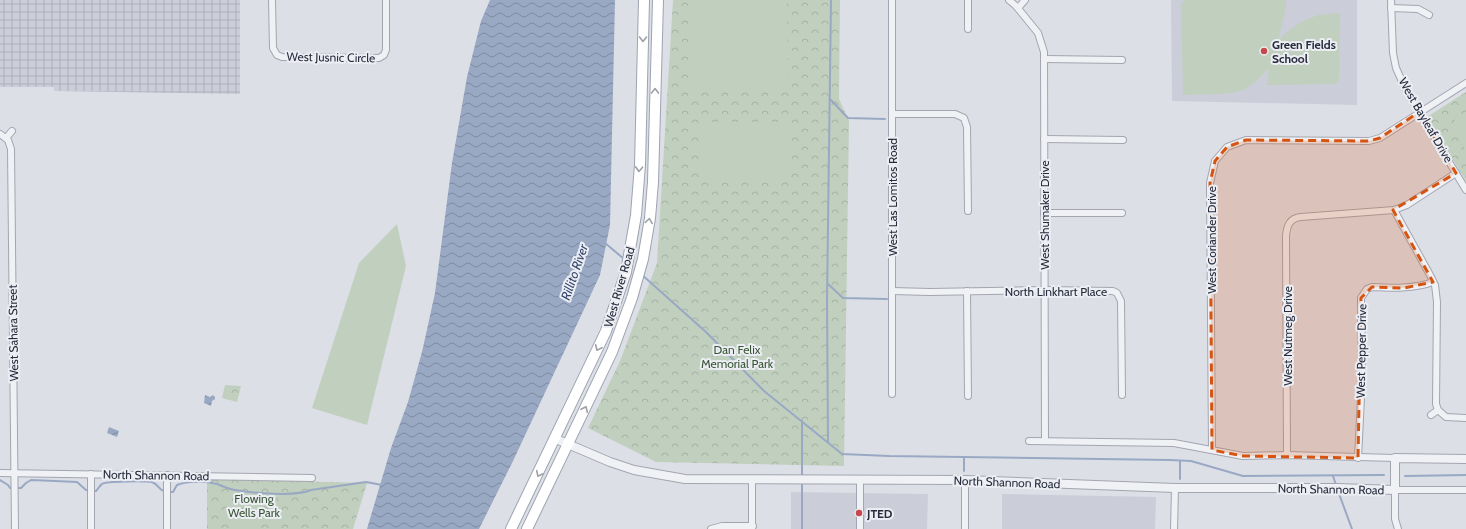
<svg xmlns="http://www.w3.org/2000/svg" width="1466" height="529" font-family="Cabin,sans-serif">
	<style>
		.built { fill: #cbced8 }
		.industrial { fill: url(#industrial-grid) }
		.park { fill: url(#park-crowns) }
		.pitch { fill: #c1cfbe }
		.water { fill: url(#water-waves) }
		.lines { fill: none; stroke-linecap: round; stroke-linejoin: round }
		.stream { stroke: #99a9c4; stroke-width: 2 }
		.minor-casing { stroke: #a3a6b0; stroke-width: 8 }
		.tertiary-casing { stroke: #a3a6b0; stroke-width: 10 }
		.primary-casing { stroke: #9da3b1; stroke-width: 12 }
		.minor { stroke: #eff1f5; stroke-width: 6 }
		.tertiary { stroke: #eff1f5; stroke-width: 8 }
		.primary { stroke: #fff; stroke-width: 10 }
		.oneway { stroke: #9ea0a7 }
		.marked { fill: #d55411; fill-opacity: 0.2; stroke: #d55411; stroke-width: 3; stroke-dasharray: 8 5; stroke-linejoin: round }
		.poi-dot { fill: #c6474c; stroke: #eceef4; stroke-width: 1.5 }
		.labels { text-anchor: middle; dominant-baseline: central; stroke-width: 4; stroke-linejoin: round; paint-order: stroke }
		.poi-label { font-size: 12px; font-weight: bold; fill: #272c3c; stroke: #eceef4; text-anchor: start }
		.street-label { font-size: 12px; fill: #272c3c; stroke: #eceef4 }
		.park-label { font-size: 12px; fill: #385635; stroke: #eceef4 }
		.water-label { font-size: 13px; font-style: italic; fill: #34476d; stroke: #eceef4 }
	</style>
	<defs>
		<pattern id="industrial-grid" width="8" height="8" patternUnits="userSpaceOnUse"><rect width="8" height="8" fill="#cbced8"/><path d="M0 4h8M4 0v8" fill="none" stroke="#aeb1ba"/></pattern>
		<pattern id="park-crowns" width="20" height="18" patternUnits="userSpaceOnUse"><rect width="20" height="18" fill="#c1cfbe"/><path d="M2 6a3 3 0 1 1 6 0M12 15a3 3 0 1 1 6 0" fill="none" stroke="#a6b2a4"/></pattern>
		<pattern id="water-waves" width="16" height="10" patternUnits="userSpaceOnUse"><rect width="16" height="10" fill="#99a9c4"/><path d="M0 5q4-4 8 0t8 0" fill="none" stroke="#7d8aa0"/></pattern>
	</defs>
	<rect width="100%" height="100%" fill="#dddfe6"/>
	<g class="built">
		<path d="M1171 0H1357V105L1172 101Z"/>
		<path d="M791 492 928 494 927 529H791Z"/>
		<path d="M1002 494 1156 497 1155 529H1002Z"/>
	</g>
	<path class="industrial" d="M0 0H240V94L54 91V87H0Z"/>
	<g class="park">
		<path d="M673 0H840L839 99 849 121 844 466 656 462 588 428 620 361 657 263Z"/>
		<path d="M1466 92V181L1427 117Z"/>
		<path d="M225 385 241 386 237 402 222 398Z"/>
		<path d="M207 479 367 483 353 529H207Z"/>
	</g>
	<g class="pitch">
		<path d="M688 0H787L788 90H689Z"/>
		<path d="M1185 0H1286V6L1277 46 1282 36 1301 22 1318 15 1340 13 1339 80 1335 84 1267 85 1269 68C1261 77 1249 90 1236 92 1222 95 1199 94 1183 95L1181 4Z"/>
		<path d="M1466 112V150L1452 127 1455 119Z"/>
		<rect x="702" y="122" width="89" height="60"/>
		<path d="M397 224 406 266 367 425 312 408 359 263Z"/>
		<path d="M250 522 251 529H235L234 525Z"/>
	</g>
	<g class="water">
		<path d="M490 0H615L610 225 600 275 513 461 479 529H367L391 448 408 402 422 352 435 293 452 163 467 77 481 21Z"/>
		<path d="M205 395 210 397 213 395 215 397V399L212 401 211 406 204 403Z"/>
		<path d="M109 427 119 431 117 437 107 433Z"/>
	</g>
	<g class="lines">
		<g class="stream">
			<path d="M830 99 848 118 885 119"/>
			<path d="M605 243 624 259"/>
			<path d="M641 274 706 332 764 391 842 454 889 456 1170 460 1191 461 1243 476 1384 475"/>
			<path d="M828 284 843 298 887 299"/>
			<path d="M802 421V478"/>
			<path d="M828 442 827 301 831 0"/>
			<path d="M964 457V471"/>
			<path d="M1333 476 1336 485"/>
			<path d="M1405 476 1466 475"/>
			<path d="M1180 479V461"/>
			<path d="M0 480 8 485 10 488H21L26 483 31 480 55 481 77 482 86 490 96 491C98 489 100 485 102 484 106 481 146 481 152 482 162 486 156 492 173 492L177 485C188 481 205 481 217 484 223 486 228 489 235 490 253 493 295 497 311 490L366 482 382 485"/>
			<path d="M1338 491 1352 529"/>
			<path d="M802 529V482"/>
		</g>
		<g class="minor-casing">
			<g id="minor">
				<path d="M272 0 273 48 277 55 282 57 379 58 384 55 386 50V0"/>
				<path d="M892 0V394"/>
				<path d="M968 0V29"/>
				<path d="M1009 0 1016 6 1038 33 1044 52 1045 441"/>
				<path d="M1391 0 1393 53 1396 68 1405 88 1419 112 1466 190"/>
				<path d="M1018 8 1025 0"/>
				<path d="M1391 8 1418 9 1429 15"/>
				<path d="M1044 59 1122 60"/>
				<path d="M892 114H955L964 118 967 127 968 211"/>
				<path d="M0 134 8 140 11 149 15 529"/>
				<path d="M6 138 12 131"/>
				<path d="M1044 139 1123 140"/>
				<path d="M1394 210 1430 275 1435 285 1437 302 1436 404 1438 410 1446 417 1466 418"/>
				<path d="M1044 213H1122"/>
				<path d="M892 291 930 292 1044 290 1113 291 1117 293 1121 301 1122 395"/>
				<path d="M967 291 968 396"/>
				<path d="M1431 415 1438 410"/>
				<path d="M1029 441 1174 443 1243 456 1287 455 1395 458"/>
				<path d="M1212 450 1210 183 1215 161 1227 147 1246 140 1369 141 1380 138 1466 83"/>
				<path d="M1287 455 1286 236C1287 225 1290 218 1301 217L1394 210 1407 205 1456 173"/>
				<path d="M1358 458 1362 377 1361 298 1367 289 1372 287C1392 288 1414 289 1433 282"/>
				<path d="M0 473 312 478"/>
				<path d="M167 475V529"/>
				<path d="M752 480V529"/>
				<path d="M91 529V474"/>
				<path d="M711 529 722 526H753"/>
				<path d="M860 529V480"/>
				<path d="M965 529V480"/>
				<path d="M1174 529 1175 488"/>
				<path d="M1398 529 1395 519V490H1466"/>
			</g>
		</g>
		<g class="tertiary-casing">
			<path id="tertiary" d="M556 439 610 462 634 470 685 479 965 480 1175 488H1337L1395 490V458L1466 459"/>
		</g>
		<g class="primary-casing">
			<g id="primary">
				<path d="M511 529 606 331 626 272 636 215 640 165 644 0"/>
				<path d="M527 529 612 352 632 298 643 259 650 218 653 182 658 0"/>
			</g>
		</g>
		<use href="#minor" class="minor"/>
		<use href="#tertiary" class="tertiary"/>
		<use href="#primary" class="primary"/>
	</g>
	<defs><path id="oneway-chevron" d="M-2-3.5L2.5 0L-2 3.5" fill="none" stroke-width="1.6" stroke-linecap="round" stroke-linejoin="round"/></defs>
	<g class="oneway">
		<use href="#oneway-chevron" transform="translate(643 39) rotate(91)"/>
		<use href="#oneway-chevron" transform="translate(655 91) rotate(-89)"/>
		<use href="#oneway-chevron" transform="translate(639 169) rotate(93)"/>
		<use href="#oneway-chevron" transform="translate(649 221) rotate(-82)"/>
		<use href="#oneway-chevron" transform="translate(598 348) rotate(115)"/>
		<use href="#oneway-chevron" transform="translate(585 409) rotate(-65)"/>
		<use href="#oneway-chevron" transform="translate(539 474) rotate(116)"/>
	</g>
	<path class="marked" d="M1419 112 1456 173 1393 210 1433 282 1404 288 1372 287 1361 298 1358 458 1243 456 1212 450 1210 183 1215 161 1227 147 1246 140 1369 141 1380 138Z"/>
	<g class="poi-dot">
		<circle cx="1264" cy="51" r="4"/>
		<circle cx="859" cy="513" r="4"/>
	</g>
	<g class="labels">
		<g class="poi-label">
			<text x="1272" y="44">Green Fields<tspan x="1272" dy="14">School</tspan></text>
			<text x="867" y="513">JTED</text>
		</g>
		<g class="street-label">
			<text transform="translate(331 57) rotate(1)">West Jusnic Circle</text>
			<text transform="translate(1426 120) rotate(60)">West Bayleaf Drive</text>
			<text transform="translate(892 197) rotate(-90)">West Las Lomitos Road</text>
			<text transform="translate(1044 215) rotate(-90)">West Shumaker Drive</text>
			<text transform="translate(1211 240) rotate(-90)">West Coriander Drive</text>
			<text transform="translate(619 287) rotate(-74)">West River Road</text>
			<text x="1056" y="291">North Linkhart Place</text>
			<text transform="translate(13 333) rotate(-91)">West Sahara Street</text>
			<text transform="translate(1287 336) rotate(-90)">West Nutmeg Drive</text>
			<text transform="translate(1361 351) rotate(-89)">West Pepper Drive</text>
			<text transform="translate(156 475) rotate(1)">North Shannon Road</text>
			<text transform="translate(1007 482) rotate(2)">North Shannon Road</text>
			<text transform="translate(1331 489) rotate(1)">North Shannon Road</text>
		</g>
		<g class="park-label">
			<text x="737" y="349">Dan Felix<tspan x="737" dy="14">Memorial Park</tspan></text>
			<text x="254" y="498">Flowing<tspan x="254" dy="14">Wells Park</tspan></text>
		</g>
		<g class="water-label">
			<text transform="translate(574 272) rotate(-71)">Rillito River</text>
		</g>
	</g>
</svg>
